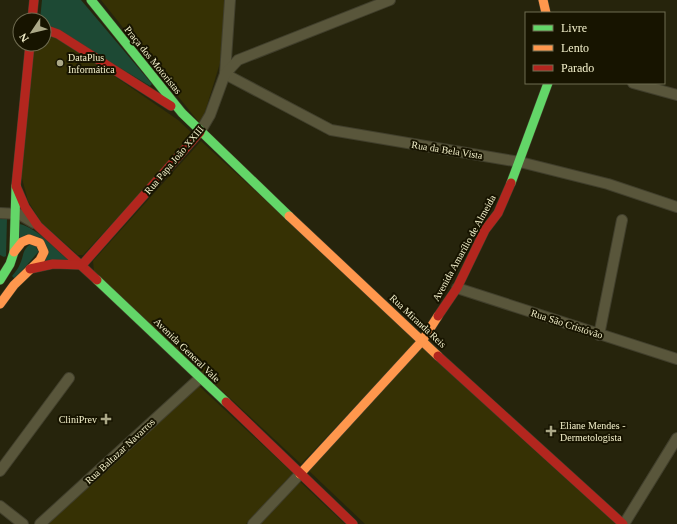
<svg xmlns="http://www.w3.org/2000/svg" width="677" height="524" font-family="'Times New Roman',serif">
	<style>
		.built { fill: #363104 }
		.green { fill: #1d4934 }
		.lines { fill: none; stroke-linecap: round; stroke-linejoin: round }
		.street-casing { stroke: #413f2c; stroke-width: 12 }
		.fast-casing { stroke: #413f2c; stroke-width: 10 }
		.slow-casing { stroke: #413f2c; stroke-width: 10 }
		.jam-casing { stroke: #413f2c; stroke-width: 10 }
		.street { stroke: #59563b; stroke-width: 10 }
		.fast { stroke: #63d668; stroke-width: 9 }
		.slow { stroke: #ff974d; stroke-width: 9 }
		.jam { stroke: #b3261e; stroke-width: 9 }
		.poi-dot { fill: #aca988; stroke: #171400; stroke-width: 1.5 }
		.labels { text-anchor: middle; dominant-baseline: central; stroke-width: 4; stroke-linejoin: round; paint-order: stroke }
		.poi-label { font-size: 10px; fill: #f4f1cb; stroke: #171400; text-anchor: start }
		.street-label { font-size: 10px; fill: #f4f1cb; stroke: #171400 }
	</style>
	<rect width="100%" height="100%" fill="#26240c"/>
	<g class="built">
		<path d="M101 0H226L220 63 201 125Z"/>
		<path d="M44 32 71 46 178 120 194 135 83 255H78L41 222 28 201 20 171 33 44H44Z"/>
		<path d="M201 141 418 340 301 464 94 272 93 261Z"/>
		<path d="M425 345 619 524H365L307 469Z"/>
		<path d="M198 385 293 473 246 524H44Z"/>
		<path d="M295 477 345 524H254Z"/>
	</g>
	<g class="green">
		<path d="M42 0H81L152 84 150 86 44 22V20H40Z"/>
		<path d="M0 218H7L6 256 4 257 0 255Z"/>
		<path d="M19 224C35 226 56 250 68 260L42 261 47 253 19 241Z"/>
		<path d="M31 244 39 251 15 279 12 276C15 272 18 269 20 264 24 256 22 249 31 244Z"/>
	</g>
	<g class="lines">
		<g class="street-casing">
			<g id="street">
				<path d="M225 74 331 130 520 162 608 184 677 207"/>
				<path d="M225 74 230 0"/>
				<path d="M633 83 677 95"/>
				<path d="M200 132 210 115 225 74 238 60 390 0"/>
				<path d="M0 213 19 214 34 223"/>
				<path d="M457 288 677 359"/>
				<path d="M599 335 622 220"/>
				<path d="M0 471 69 378"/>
				<path d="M0 506 23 524"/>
				<path d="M40 524 200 378"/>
				<path d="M253 524 300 474"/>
				<path d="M624 524 677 438"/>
			</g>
		</g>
		<g class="fast-casing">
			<g id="fast">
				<path d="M91 0 182 113 289 216"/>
				<path d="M511 183 548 83"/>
				<path d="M0 280 10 264 14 252 16 186"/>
				<path d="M97 280 226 402"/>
			</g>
		</g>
		<g class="slow-casing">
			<g id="slow">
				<path d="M543 0 546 13"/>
				<path d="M289 216 438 356"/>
				<path d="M0 304 14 285 40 260 44 252 40 243 29 239 22 242 14 252"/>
				<path d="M300 474 422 341 438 316"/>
			</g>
		</g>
		<g class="jam-casing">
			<g id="jam">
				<path d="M32 20 34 0"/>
				<path d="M44 29 58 34 171 106"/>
				<path d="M30 44 16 186 25 207 38 226 97 280"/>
				<path d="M30 269 53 264 82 265 200 132"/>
				<path d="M438 316 457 288 485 230 498 213 511 183"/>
				<path d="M438 356 623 524"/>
				<path d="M226 402 353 524"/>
			</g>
		</g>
		<use href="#street" class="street"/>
		<use href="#fast" class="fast"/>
		<use href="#slow" class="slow"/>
		<use href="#jam" class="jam"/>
	</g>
	<g class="poi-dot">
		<circle cx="60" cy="63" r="4"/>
		<path d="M104 413h4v4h4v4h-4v4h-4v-4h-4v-4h4z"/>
		<path d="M549 425h4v4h4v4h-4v4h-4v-4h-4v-4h4z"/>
	</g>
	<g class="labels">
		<g class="poi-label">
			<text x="68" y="57">DataPlus<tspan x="68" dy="12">Informática</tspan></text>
			<text x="97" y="419" text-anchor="end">CliniPrev</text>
			<text x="560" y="425">Eliane Mendes -<tspan x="560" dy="12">Dermetologista</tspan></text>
		</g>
		<g class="street-label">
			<text transform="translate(153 60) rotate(51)">Praça dos Motoristas</text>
			<text transform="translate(447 150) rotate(9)">Rua da Bela Vista</text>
			<text transform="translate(174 160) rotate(-50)">Rua Papa João XXIII</text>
			<text transform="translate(464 248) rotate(-61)">Avenida Amarílio de Almeida</text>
			<text transform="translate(418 321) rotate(43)">Rua Miranda Reis</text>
			<text transform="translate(567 324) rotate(18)">Rua São Cristóvão</text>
			<text transform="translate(187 350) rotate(44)">Avenida General Vale</text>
			<text transform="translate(120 451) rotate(-43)">Rua Baltazar Navarros</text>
		</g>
	</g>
	<rect x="525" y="12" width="140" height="72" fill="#171400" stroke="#6f6c51"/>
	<rect x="533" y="25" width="20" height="6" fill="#63d668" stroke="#6f6c51"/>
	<text x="561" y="32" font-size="12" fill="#f4f1cb">Livre</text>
	<rect x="533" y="45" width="20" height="6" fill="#ff974d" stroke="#6f6c51"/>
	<text x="561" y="52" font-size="12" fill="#f4f1cb">Lento</text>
	<rect x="533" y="65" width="20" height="6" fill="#b3261e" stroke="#6f6c51"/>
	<text x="561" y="72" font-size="12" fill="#f4f1cb">Parado</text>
	<g transform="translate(32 32) rotate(235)"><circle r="19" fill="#171400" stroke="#6f6c51"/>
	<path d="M0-3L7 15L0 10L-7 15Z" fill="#aca988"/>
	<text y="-6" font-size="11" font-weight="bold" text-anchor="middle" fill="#f4f1cb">N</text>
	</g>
</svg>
